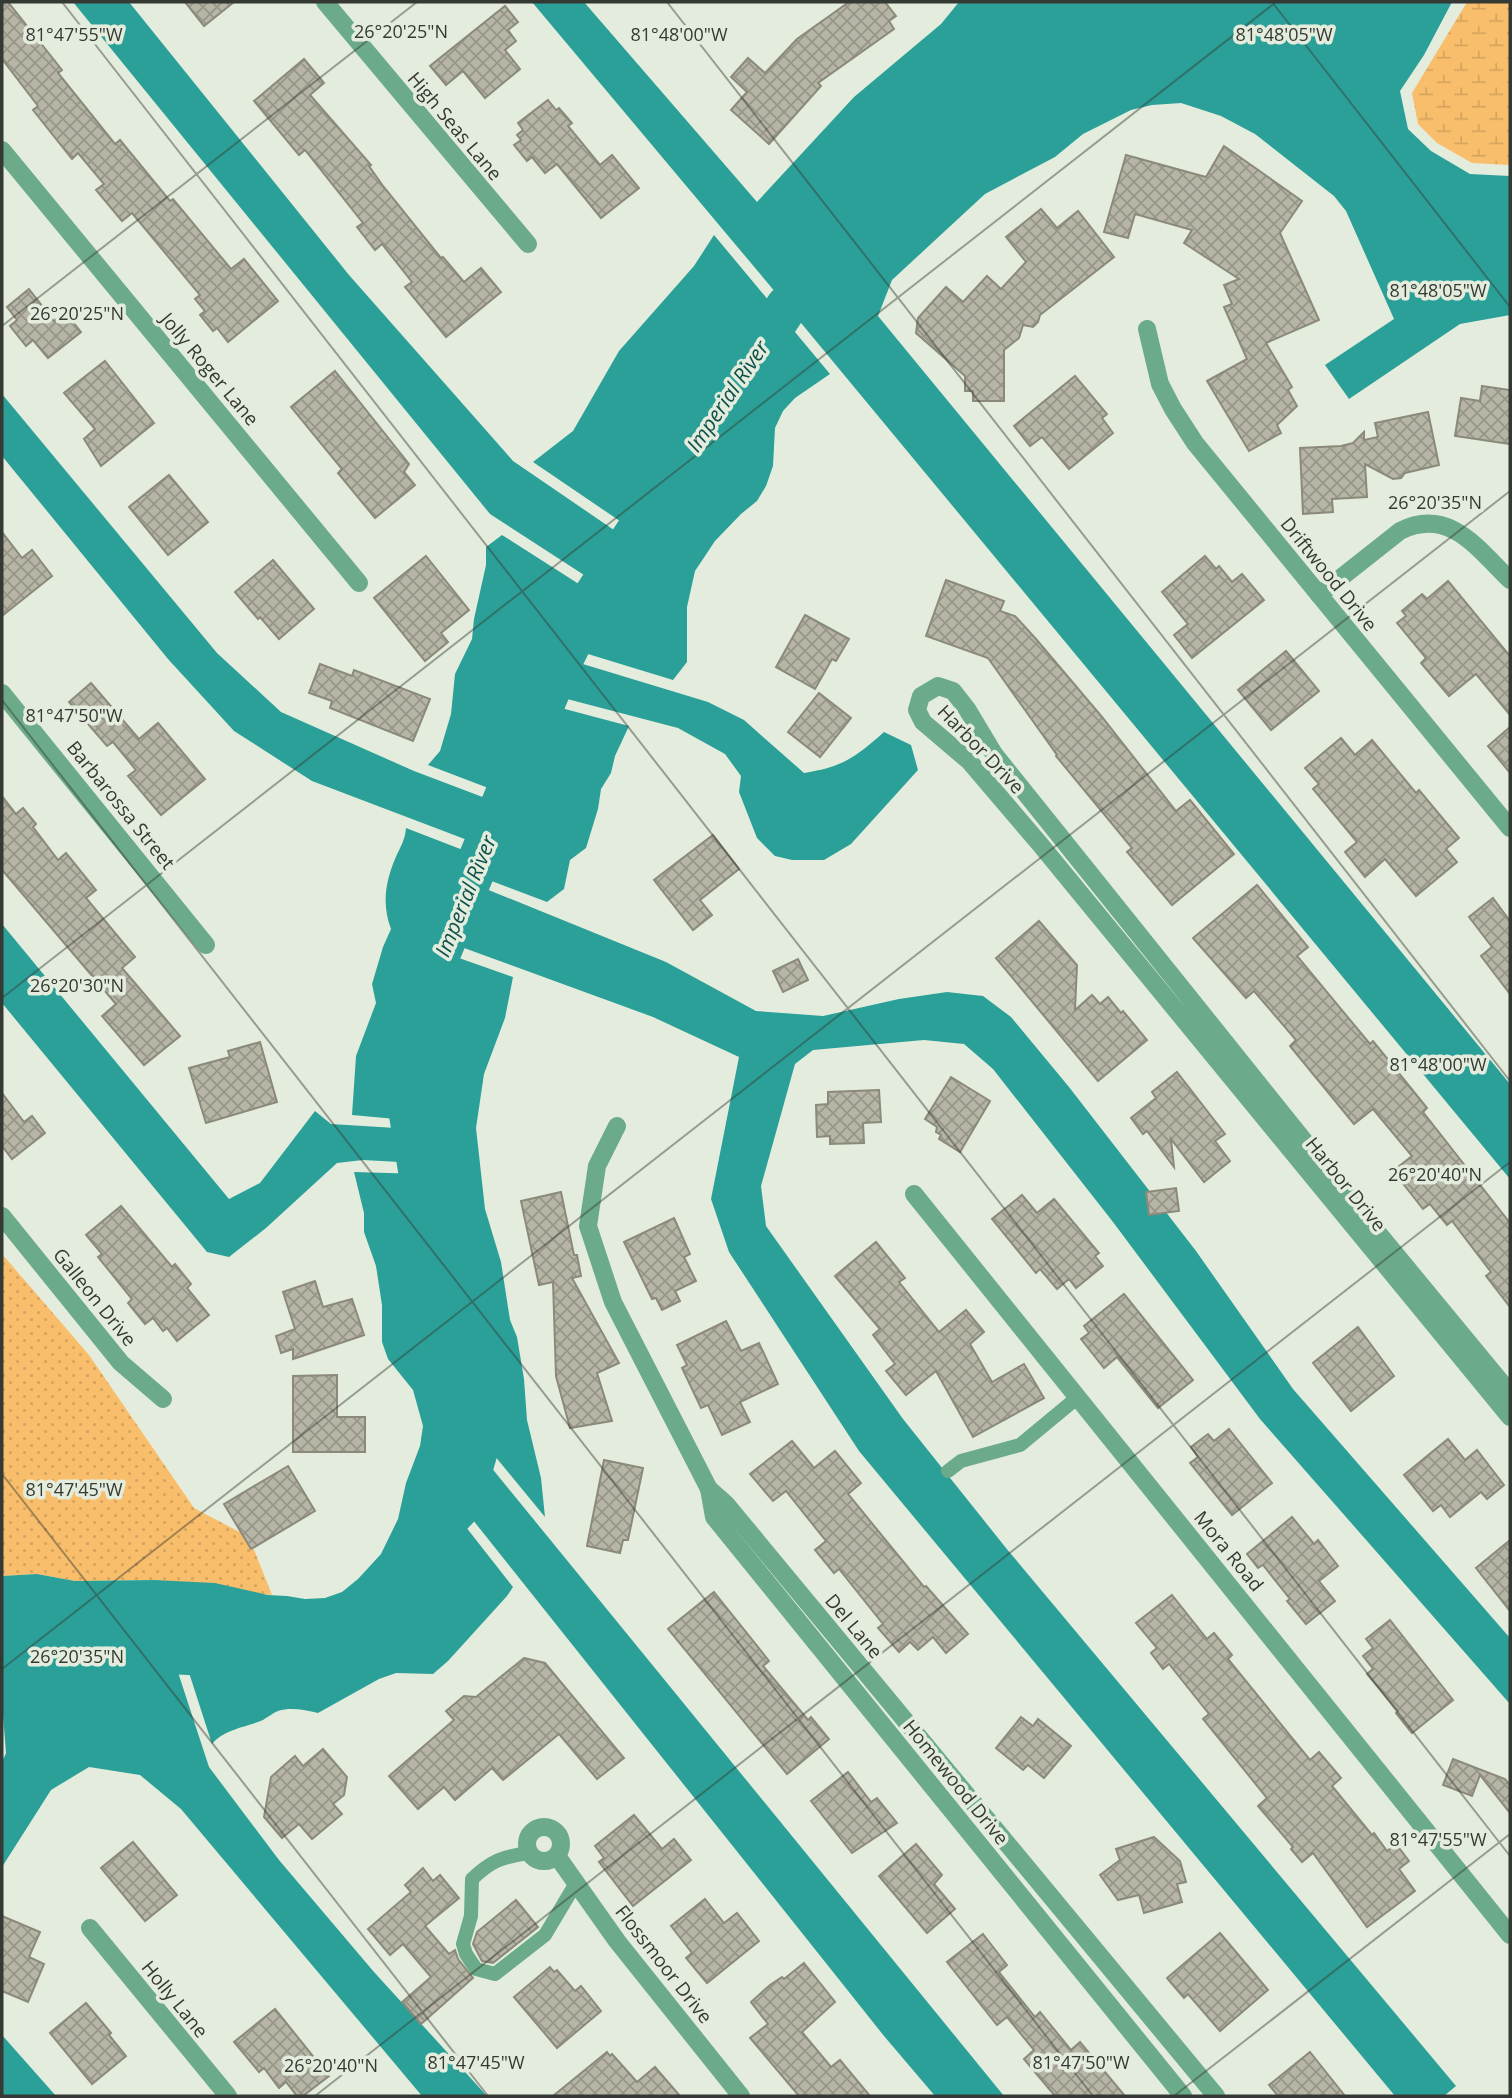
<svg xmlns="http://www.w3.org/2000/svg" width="1512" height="2098" font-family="'Open Sans',sans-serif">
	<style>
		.grass { fill: url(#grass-dots) }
		.wetland { fill: url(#wetland-marsh) }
		.water { fill: #2ba098 }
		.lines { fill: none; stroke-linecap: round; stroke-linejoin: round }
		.river { stroke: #2ba098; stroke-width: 42 }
		.building { fill: url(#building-cross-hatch); stroke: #8b8a7a; stroke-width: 2 }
		.service { stroke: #6bab89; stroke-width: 14 }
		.minor { stroke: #6bab89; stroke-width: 18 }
		.ticks { fill: none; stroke: #353933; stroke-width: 2; stroke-opacity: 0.45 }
		.labels { text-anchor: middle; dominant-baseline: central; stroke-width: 7; stroke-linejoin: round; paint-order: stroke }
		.street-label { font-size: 19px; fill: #353933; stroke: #e4eddd }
		.water-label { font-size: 21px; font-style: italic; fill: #0f504c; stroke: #e4eddd }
		.ticks-label { font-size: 18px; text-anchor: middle; fill: #353933; stroke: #e4eddd; stroke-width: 7; stroke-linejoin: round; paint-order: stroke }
	</style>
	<defs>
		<pattern id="grass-dots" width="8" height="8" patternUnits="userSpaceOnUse" patternTransform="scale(1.75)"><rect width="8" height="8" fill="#f9be6b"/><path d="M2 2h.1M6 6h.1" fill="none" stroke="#d6a45d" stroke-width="1.8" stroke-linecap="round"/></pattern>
		<pattern id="wetland-marsh" width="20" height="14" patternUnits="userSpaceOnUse" patternTransform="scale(1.75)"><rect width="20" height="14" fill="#f9be6b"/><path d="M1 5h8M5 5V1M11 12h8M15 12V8" fill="none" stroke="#d6a45d"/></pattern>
		<pattern id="building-cross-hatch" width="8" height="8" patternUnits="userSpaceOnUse" patternTransform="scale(1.75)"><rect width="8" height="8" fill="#b7b6a6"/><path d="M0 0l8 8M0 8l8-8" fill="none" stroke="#969588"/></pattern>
	</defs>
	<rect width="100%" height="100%" fill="#e4eddd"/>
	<path class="grass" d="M2 1254 89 1355 194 1508 249 1537 272 1595 154 1580 75 1581 37 1574 2 1576Z"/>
	<path class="wetland" d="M1467 2H1510V165L1472 163 1437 143 1418 124 1412 93Z"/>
	<g class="water">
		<path d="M73 2H129L349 275 513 461 630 541 601 586 490 514Z"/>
		<path d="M532 2H584L757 202 854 97 941 24 959 2H1452L1424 55 1400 91 1408 129 1431 151 1470 174 1510 176V315L1460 324 1349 399 1325 365 1394 319 1346 211 1334 196 1255 134 1221 116 1181 103 1152 105 1131 110 1083 134 1055 157 985 194 892 280 878 316 1510 1084V1179L787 306Z"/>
		<path d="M714 235 830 374 795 398 783 411 775 428 773 466 766 486 757 501 741 514 715 541 695 571 687 607V662L673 680 565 647C549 648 544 675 538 688 537 697 540 700 546 704L629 726 615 756 611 773 601 789 598 809 586 848 570 860 564 889 547 902 465 871 459 877 434 940 436 947 442 952 513 977 505 1018 484 1074 476 1128 485 1209 501 1262 510 1320 517 1337 524 1379 527 1420 541 1478 545 1517 485 1444 476 1439 470 1441 466 1446 451 1500V1508L513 1587 507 1596 448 1661 433 1674 396 1673 379 1679 318 1713C305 1710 291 1707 278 1711 273 1713 268 1717 263 1720 247 1727 224 1729 212 1744L182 1651 177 1645 2 1634V1576L37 1574 75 1581 154 1580 215 1583 268 1595 287 1596 305 1599 325 1598 342 1592 358 1579 381 1554 398 1519 406 1483 420 1446 423 1426 413 1390 388 1359 382 1342V1305L376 1266 364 1232V1213L354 1172 422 1174 427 1170C430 1155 426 1133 418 1121L352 1115 356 1056 376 1003 372 984 383 947 391 929C382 905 385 883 395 859 400 847 405 841 406 828L481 857H487C498 851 513 810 510 799L504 794 428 765 440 751 451 714 455 674 472 639 474 619 486 565V547L502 535 596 595 603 596 610 592 640 548V537L636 532 533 462 573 431 619 351 694 266Z"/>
		<path d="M2 394 217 653 281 712 414 771 501 804 483 846 312 781 234 731 168 659 2 456Z"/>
		<path d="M563 658 708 702 744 720 804 773C842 767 855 758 884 732L911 745 918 770 851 844 824 860H792L775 856 757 838 739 792 741 776 725 754 678 728 548 694Z"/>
		<path d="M469 882 666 962 756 1011 823 1016 899 999 947 992 983 996 1011 1017 1069 1087 1196 1251 1293 1389 1510 1638V1704L1260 1419 1113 1222 993 1069 964 1044 924 1040 813 1050 795 1064 761 1186 766 1226 903 1419 1006 1548 1456 2086 1444 2096H1395L859 1451 729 1252 711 1199 739 1057 653 1017 445 941Z"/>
		<path d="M2 924 229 1199 260 1183 315 1111 331 1124 412 1129 418 1163 363 1160 337 1163 266 1228 229 1257 207 1252 2 1003Z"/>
		<path d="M477 1450 1004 2096H935L884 2036 461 1505Z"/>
		<path d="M2 1646 172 1654 209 1767 279 1860 374 1972 487 2096H422L181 1809 140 1775 89 1767 51 1790 2 1867V1762L6 1753 2 1702Z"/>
		<path d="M2 2035 56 2096H2Z"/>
	</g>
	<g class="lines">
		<g class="river">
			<path d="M749 363 787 306 825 265"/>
			<path d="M436 1228 424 1201 406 1090 439 955 563 658 591 601 668 484"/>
			<path d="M415 1553 461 1505 483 1430 478 1384"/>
			<path d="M2 1646 212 1655 238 1648"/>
		</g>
	</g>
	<g class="building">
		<path d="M2 2H8L62 70 58 73 115 144 120 140 170 201 173 199 231 269 244 259 278 301 228 342 217 328 213 331 200 315 205 311 195 299 200 295 132 213 122 221 96 190 104 184 78 153 72 159 33 110 38 106 2 59Z"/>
		<path d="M185 2H234L204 26Z"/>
		<path d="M849 2H885L896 16 889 21 894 29 818 83 821 86 769 144 731 110 747 92 731 77 748 58 765 73 797 39Z"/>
		<path d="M505 6 518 22 508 30 516 41 505 50 520 69 485 98 463 71 446 85 430 66Z"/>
		<path d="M304 59 324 83 310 95 371 165 369 166 383 186 441 258 443 257 464 282 481 268 501 292 446 337 405 287 412 282 382 244 375 250 357 227 363 223 305 150 299 155 254 101Z"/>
		<path d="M548 100 556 110 559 108 572 123 568 126 600 165 612 155 639 188 601 218 557 164 545 173 532 157 527 161 514 145 521 140 517 135 523 130 518 123Z"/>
		<path d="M1224 146 1302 201 1280 233 1319 320 1266 343 1292 387 1288 390 1297 406 1277 425 1281 433 1249 451 1207 381 1247 359 1224 307 1232 304 1224 285 1239 279 1184 243 1192 230 1135 214 1128 238 1104 232 1126 155 1206 177Z"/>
		<path d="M1041 209 1057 228 1078 211 1114 257 1040 315 1038 322 1033 327 1023 325 1019 338 1004 350V401H973V391H965V376L916 333 918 318 946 287 963 302 987 276 1001 289 1026 262 1006 237Z"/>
		<path d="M29 289 54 321 65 312 81 332 48 358 33 340 26 346 10 326 17 320 7 307Z"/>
		<path d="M105 361 154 423 101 466 84 439 95 429 64 393Z"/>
		<path d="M335 371 409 464 404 472 415 485 375 518 338 473 342 469 291 407Z"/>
		<path d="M1075 376 1107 414 1102 418 1113 433 1069 469 1042 437 1030 446 1014 426Z"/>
		<path d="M1482 386 1510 390V444L1455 436 1461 398 1480 401Z"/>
		<path d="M1428 412 1439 465 1405 473 1401 478 1393 479 1365 464 1367 497 1332 499 1333 512 1303 514 1300 448 1341 446 1353 443 1364 432V440L1378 437 1375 423Z"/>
		<path d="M169 475 208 522 168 555 129 507Z"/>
		<path d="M2 532 22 558 32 550 52 576 2 616Z"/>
		<path d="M426 556 469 610 441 633 448 642 425 661 374 598Z"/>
		<path d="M1205 556 1216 569 1219 566 1232 582 1242 574 1264 600 1192 658 1174 635 1188 624 1162 592Z"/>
		<path d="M273 560 314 609 279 639 260 617 258 619 235 592Z"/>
		<path d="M946 580 1004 601 1000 611 1015 616 1036 639 1102 717 1176 811 1190 800 1234 854 1172 905 1127 852 1132 848 1056 756 1057 755 988 658 926 636Z"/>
		<path d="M1448 581 1510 656V715L1476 674 1449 696 1421 663 1426 658 1397 623 1406 616 1402 611 1422 594 1427 599Z"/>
		<path d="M805 615 849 639 836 661 832 659 815 689 776 667Z"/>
		<path d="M1286 651 1319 691 1271 730 1238 690Z"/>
		<path d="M320 664 352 676 354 670 430 699 413 741 330 708 332 701 309 693Z"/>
		<path d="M91 683 139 739 158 723 205 779 161 815 128 776 136 770 113 742 107 746 69 702Z"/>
		<path d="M819 693 851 718 820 757 788 732Z"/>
		<path d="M1510 727V773L1488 746Z"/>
		<path d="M1341 738 1355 755 1372 740 1416 793 1419 790 1459 838 1446 849 1457 862 1416 896 1385 859 1365 877 1345 852 1357 842 1313 789 1319 784 1305 768Z"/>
		<path d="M2 796 16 814 23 808 36 824 33 827 58 860 66 853 96 890 86 898 135 957 122 968 180 1036 144 1065 102 1016 116 1004 2 870Z"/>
		<path d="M713 835 739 869 700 900 712 915 693 930 654 880Z"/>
		<path d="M1257 885 1308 947 1297 956 1370 1044 1373 1041 1427 1108 1423 1112 1510 1223V1307L1486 1276 1491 1272 1452 1221 1447 1225 1430 1204 1423 1209 1393 1171 1412 1156 1373 1109 1354 1124 1290 1046 1296 1040 1254 991 1246 998 1193 938Z"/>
		<path d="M1493 898 1510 921V994L1481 956 1492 947 1469 917Z"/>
		<path d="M1039 921 1077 965 1075 1010 1092 995 1100 1004 1108 997 1121 1013 1123 1011 1147 1040 1098 1081 996 958Z"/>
		<path d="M798 959 808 980 783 992 773 971Z"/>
		<path d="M260 1042 277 1102 206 1123 189 1068 230 1057 228 1051Z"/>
		<path d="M1177 1072 1225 1134 1215 1141 1230 1161 1204 1182 1171 1139 1174 1167 1147 1131 1143 1134 1131 1118 1156 1098 1152 1092Z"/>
		<path d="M951 1077 990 1101 960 1152 939 1139 941 1135 936 1132 937 1127 925 1119Z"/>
		<path d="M879 1090 881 1122 863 1123 864 1143 830 1144V1136L817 1137 816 1105 828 1104V1092Z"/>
		<path d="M2 1093 24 1122 32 1116 45 1133 12 1159 2 1146Z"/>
		<path d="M1176 1188 1179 1211 1149 1215 1146 1192Z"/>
		<path d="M561 1192 574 1255H577L581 1276 572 1278 619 1363 597 1373 612 1421 570 1428 556 1376 553 1282 539 1285 521 1201Z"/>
		<path d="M1022 1195 1037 1213 1054 1199 1099 1253 1095 1256 1103 1266 1076 1288 1069 1279 1057 1289 1040 1269 1036 1273 992 1219Z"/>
		<path d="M121 1206 172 1267 175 1264 191 1284 187 1288 209 1315 177 1341 167 1328 163 1331 153 1318 145 1324 128 1303 132 1299 98 1257 102 1254 86 1235Z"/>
		<path d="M674 1218 690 1254 684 1257 696 1281 675 1291 680 1301 662 1310 656 1298 652 1299 624 1242Z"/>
		<path d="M876 1242 905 1278 899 1282 939 1332 966 1310 984 1332 970 1344 992 1382 1024 1364 1044 1398 973 1437 936 1371 906 1395 886 1371 895 1364 873 1335 880 1329 835 1276Z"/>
		<path d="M315 1281 323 1307 352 1299 364 1335 293 1359V1349L281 1353 276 1336 295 1329 283 1292Z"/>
		<path d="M1124 1294 1193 1380 1158 1408 1117 1357 1104 1368 1081 1339 1089 1333 1084 1326Z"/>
		<path d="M726 1321 741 1351 759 1343 778 1384 740 1402 750 1422 722 1435 708 1405 701 1408 682 1368 687 1365 677 1345Z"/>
		<path d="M1358 1327 1394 1376 1351 1411 1313 1363Z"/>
		<path d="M337 1375V1417H365V1452H293V1376Z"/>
		<path d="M1229 1429 1272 1483 1232 1515 1190 1463 1198 1457 1191 1447 1208 1434 1214 1441Z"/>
		<path d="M1448 1439 1465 1460 1477 1450 1504 1485 1487 1499 1481 1492 1450 1517 1441 1505 1433 1511 1404 1475Z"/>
		<path d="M792 1441 814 1468 835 1451 861 1483 848 1494 924 1587 926 1586 968 1634 946 1653 933 1637 918 1650 910 1642 899 1652 878 1628 883 1624 839 1569 834 1573 815 1550 826 1541 786 1491 773 1501 750 1474Z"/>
		<path d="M604 1460 643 1468 628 1540H623L620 1553 587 1546Z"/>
		<path d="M288 1466 315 1511 251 1549 224 1504Z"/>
		<path d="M1292 1517 1314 1544 1318 1540 1338 1566 1319 1581 1335 1601 1306 1624 1287 1601 1290 1599 1263 1565 1258 1568 1247 1554Z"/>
		<path d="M1510 1540V1611L1476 1568Z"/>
		<path d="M714 1592 769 1661 763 1666 808 1720 811 1717 829 1739 787 1774 668 1629Z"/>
		<path d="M1172 1595 1207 1639 1214 1633 1232 1655 1228 1659 1310 1760 1319 1752 1341 1778 1332 1786 1372 1835 1374 1833 1387 1851 1396 1844 1409 1861 1399 1869 1415 1891 1367 1927 1313 1853 1302 1862 1291 1849 1293 1847 1258 1806 1267 1798 1203 1719 1209 1714 1169 1664 1163 1669 1151 1653 1157 1648 1136 1623Z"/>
		<path d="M1390 1620 1453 1700 1412 1733 1396 1713 1398 1711 1367 1674 1373 1669 1363 1656 1373 1648 1366 1639Z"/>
		<path d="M524 1658 545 1663 624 1758 597 1779 559 1734 503 1780 492 1768 455 1800 444 1787 418 1809 389 1776 454 1720 446 1711 464 1696 476 1697Z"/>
		<path d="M1021 1717 1033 1726 1038 1719 1071 1746 1044 1778 1028 1765 1023 1770 996 1748Z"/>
		<path d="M323 1749 347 1777 344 1795 333 1804 342 1814 312 1839 299 1824 282 1838 264 1817 271 1777 295 1756 303 1766Z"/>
		<path d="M1453 1759 1505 1779 1510 1785V1813L1480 1775 1472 1796 1443 1785Z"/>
		<path d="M848 1772 871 1802 877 1798 897 1823 852 1853 811 1801Z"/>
		<path d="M634 1815 662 1849 674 1839 691 1860 633 1906 599 1862 604 1858 595 1846Z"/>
		<path d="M1154 1837 1180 1861 1186 1882 1177 1884 1182 1902 1144 1913 1139 1895 1118 1900 1100 1875 1120 1860 1116 1849Z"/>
		<path d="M133 1842 177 1895 145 1921 101 1868Z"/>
		<path d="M916 1844 942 1875 934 1884 955 1909 927 1933 879 1876Z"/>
		<path d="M423 1868 433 1881 440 1875 459 1898 425 1926 449 1954 455 1950 458 1959 473 1978 421 2024 402 2002 431 1977 403 1944 390 1955 368 1929 411 1892 405 1885Z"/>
		<path d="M705 1899 724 1923 737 1913 759 1941 707 1983 686 1958 692 1953 671 1926Z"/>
		<path d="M516 1900 538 1927 493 1963 482 1961 473 1944 477 1932Z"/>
		<path d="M2 1916 40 1932 29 1957 44 1964 28 2002 2 1991Z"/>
		<path d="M1220 1933 1268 1990 1220 2031 1188 1994 1184 1998 1167 1978Z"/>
		<path d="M983 1934 1007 1965 999 1972 1035 2017 1040 2012 1071 2050 1080 2042 1125 2096H1055L1024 2059 1034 2050 1007 2017 997 2025 947 1962Z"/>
		<path d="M804 1963 835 2002 802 2032 831 2067 840 2060 870 2096H799L750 2038 768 2024 751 2002 770 1985 782 1977 784 1979Z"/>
		<path d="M550 1967 554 1972 557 1970 575 1991 581 1986 601 2011 557 2048 514 1997Z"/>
		<path d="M86 2003 111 2033 109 2035 126 2056 92 2084 50 2033Z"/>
		<path d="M275 2009 329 2076 303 2096H297L286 2082 279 2088 264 2068 259 2072 234 2042Z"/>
		<path d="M607 2052 610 2056 612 2054 637 2082 655 2067 680 2096H553Z"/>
		<path d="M1310 2052 1345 2096H1278L1269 2085Z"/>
	</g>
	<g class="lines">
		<g class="service">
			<path d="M948 1471 961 1461 1020 1445 1078 1397"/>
			<path d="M529 1853C502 1857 492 1860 472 1879L471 1916 463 1944 466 1954 476 1969 495 1974 545 1935 576 1883"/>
		</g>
		<g class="minor">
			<path d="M325 2 528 244"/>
			<path d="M2 150 359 583"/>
			<path d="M1147 329 1160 384 1173 409 1195 443 1510 828"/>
			<path d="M1319 595 1400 531C1449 506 1478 549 1510 580"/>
			<path d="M2 693 206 945"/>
			<path d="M617 1126 597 1166 588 1226 613 1302 709 1489 726 1504 1216 2096"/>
			<path d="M914 1194 1510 1935"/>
			<path d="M2 1216 121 1363 163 1399"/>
			<path d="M1510 1393 1378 1233 994 754 967 709 953 691 938 686 921 696 917 710 923 722 969 761 1039 843 1510 1417"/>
			<path d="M709 1489 714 1517 1183 2096"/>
			<circle cx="544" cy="1844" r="17"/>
			<path d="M557 1856 617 1941 741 2096"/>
			<path d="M90 1928 228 2096"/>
		</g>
	</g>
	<path class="ticks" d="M62 2 1510 1856M667 2 1510 1081M1272 2 1510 307M2 326 417 2M2 700 1093 2096M2 998 1276 2M2 1474 488 2096M2 1669 1510 491M315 2096 1510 1162M1174 2096 1510 1834"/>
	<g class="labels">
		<g class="street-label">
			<text transform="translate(455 126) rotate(50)">High Seas Lane</text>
			<text transform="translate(210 369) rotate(50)">Jolly Roger Lane</text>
			<text transform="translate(1329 574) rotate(51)">Driftwood Drive</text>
			<text transform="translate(981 749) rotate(46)">Harbor Drive</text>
			<text transform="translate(121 805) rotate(51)">Barbarossa Street</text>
			<text transform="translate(1346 1184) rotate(51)">Harbor Drive</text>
			<text transform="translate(95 1297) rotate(51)">Galleon Drive</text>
			<text transform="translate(1229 1551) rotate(51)">Mora Road</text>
			<text transform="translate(854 1626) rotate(50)">Del Lane</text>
			<text transform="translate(956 1782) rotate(51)">Homewood Drive</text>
			<text transform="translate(664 1964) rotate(52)">Flossmoor Drive</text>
			<text transform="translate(175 1999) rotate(51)">Holly Lane</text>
		</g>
		<g class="water-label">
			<text transform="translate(727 396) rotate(-56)">Imperial River</text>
			<text transform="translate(465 896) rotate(-68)">Imperial River</text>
		</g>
	</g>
	<g class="ticks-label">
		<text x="401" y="38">26°20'25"N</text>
		<text x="74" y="41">81°47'55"W</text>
		<text x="679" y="41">81°48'00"W</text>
		<text x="1284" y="41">81°48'05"W</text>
		<text x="1438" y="297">81°48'05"W</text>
		<text x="77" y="320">26°20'25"N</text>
		<text x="1435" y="509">26°20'35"N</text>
		<text x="74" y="722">81°47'50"W</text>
		<text x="77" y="992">26°20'30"N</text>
		<text x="1438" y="1071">81°48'00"W</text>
		<text x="1435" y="1181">26°20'40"N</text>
		<text x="74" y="1496">81°47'45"W</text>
		<text x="77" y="1663">26°20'35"N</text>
		<text x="1438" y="1846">81°47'55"W</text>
		<text x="476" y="2069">81°47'45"W</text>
		<text x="1081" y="2069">81°47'50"W</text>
		<text x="331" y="2072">26°20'40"N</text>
	</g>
	<rect width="1512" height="2098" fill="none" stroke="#353933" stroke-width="7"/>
</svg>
